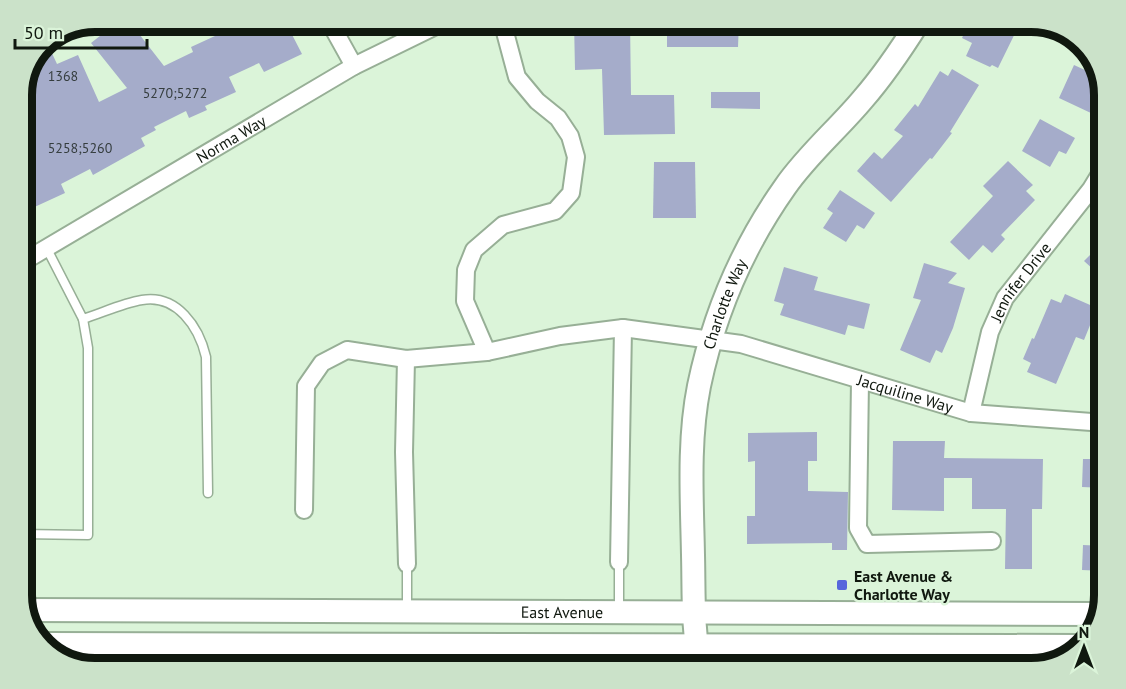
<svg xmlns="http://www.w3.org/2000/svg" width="1126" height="689" font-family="'PT Sans',sans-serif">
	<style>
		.building { fill: #a5acca }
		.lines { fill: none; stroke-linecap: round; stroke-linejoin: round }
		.lane-casing { stroke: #97af96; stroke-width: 11 }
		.street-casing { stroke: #97af96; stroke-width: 20 }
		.secondary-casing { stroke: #97af96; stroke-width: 26 }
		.lane { stroke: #fff; stroke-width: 8 }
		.street { stroke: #fff; stroke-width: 16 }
		.secondary { stroke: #fff; stroke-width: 22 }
		.poi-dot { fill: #5766dc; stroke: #dbf4d9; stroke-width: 2 }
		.labels { text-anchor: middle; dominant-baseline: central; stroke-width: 5; stroke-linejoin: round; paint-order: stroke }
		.number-label { font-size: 14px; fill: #353d3e }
		.street-label { font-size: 16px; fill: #10180f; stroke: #dbf4d9 }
		.poi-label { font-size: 16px; font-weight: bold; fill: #10180f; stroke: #dbf4d9; text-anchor: start }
		.rim { fill: none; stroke: #10180f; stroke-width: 8 }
	</style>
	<rect width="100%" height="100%" fill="#dbf4d9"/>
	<g class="building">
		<path d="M119 21H129L164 66 193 52 191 47 239 25 237 21H285L302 54 264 72 259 63 229 77 236 92 205 106 207 110 189 118 186 111 154 127 156 130 141 138 145 146 93 175 90 169 61 184 65 193 28 210 21 197V90L37 55 50 49 57 64 78 55 99 102 127 88 91 43Z"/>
		<path d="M574 21H630L631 95H674L675 134 604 135 602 69 575 70Z"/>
		<path d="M667 21H739L738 47H667Z"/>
		<path d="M970 21H1021L998 68 992 65 990 67 966 56 972 43 962 38Z"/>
		<path d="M1074 65 1098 76 1090 92 1101 97 1093 114 1059 98Z"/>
		<path d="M952 69 979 85 950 132 952 133 932 159 930 158 891 202 857 171 874 152 882 159 903 136 894 130 915 104 918 107 940 71 948 76Z"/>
		<path d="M711 92H760V109L711 108Z"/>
		<path d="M1040 119 1075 138 1066 154 1059 151 1050 167 1022 151Z"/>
		<path d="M1008 161 1033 185 1026 191 1035 200 1001 235 1005 239 992 253 983 245 969 260 950 242 993 196 983 186Z"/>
		<path d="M654 162H695L696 218H653Z"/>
		<path d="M840 190 875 213 864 229 857 225 846 242 823 228 833 213 827 209Z"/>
		<path d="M1098 247 1105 253V280L1084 261Z"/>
		<path d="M924 263 957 273 948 283 965 288 953 328 942 353 936 350 930 363 900 350 921 300 913 298Z"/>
		<path d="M784 267 818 277 814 290 870 304 864 329 848 325 845 335 780 315 784 304 774 301Z"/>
		<path d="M1065 294 1097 308 1084 340 1076 337 1056 384 1027 372 1031 363 1023 359 1032 338 1034 339 1051 299 1061 303Z"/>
		<path d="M817 432V461H808V491L848 492 847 550H832V543L747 544V516H755V461L748 462V433Z"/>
		<path d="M893 441H945L944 458 1043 459 1042 509H1032V569H1005L1006 509H972V478H944V511L892 510Z"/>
		<path d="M1083 459H1105V488L1082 487Z"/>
		<path d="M1083 545 1105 546V571L1082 570Z"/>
	</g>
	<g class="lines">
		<g class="lane-casing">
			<g id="lane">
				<path d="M47 249 83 319"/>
				<path d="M21 534 88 535V348L83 319C102 313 123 303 142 300 177 294 199 327 206 357L208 493"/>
				<path d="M619 562V610"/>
				<path d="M407 609V564"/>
				<path d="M65 660V645"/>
			</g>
		</g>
		<g class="street-casing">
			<g id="street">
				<path d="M329 21 354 66"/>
				<path id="s1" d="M21 263 354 66 446 21"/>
				<path d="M487 352 465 301 466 270 474 250 503 225 555 211 571 193 576 157 570 136 558 118 537 101 517 77 502 21"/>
				<path d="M406 359 404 452 407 564"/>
				<path d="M860 380 858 528 867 544 992 541"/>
				<path id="s2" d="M971 413 990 332 1005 298 1091 189 1105 166"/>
				<path id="s3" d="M304 510 306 386 322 363 347 350 406 359 487 352 560 336 623 328 741 344 971 413 1105 423"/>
				<path d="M619 562 623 328"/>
			</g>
		</g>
		<g class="secondary-casing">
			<g id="secondary">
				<path id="s4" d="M24 610 1100 614"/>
				<path d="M43 644 1081 646"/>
				<path id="s5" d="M701 668C692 631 694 593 693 555 692 500 688 441 699 386 714 314 742 248 785 187 807 155 838 129 863 99 884 75 902 48 919 21"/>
			</g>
		</g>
		<use href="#lane" class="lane"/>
		<use href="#street" class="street"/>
		<use href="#secondary" class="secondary"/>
	</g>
	<rect class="poi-dot" x="836" y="579" width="12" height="12" rx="3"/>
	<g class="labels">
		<g class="number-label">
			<text x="63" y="76">1368</text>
			<text x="175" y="93">5270;5272</text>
			<text x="80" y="148">5258;5260</text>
		</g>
		<g class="street-label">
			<text stroke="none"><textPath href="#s1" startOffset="244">Norma Way</textPath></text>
			<text stroke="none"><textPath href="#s2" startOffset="142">Jennifer Drive</textPath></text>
			<text stroke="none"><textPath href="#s5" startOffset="369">Charlotte Way</textPath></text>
			<text stroke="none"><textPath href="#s3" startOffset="750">Jacquiline Way</textPath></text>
			<text stroke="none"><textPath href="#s4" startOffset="538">East Avenue</textPath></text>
		</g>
		<g class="poi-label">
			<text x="854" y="576">East Avenue &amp;<tspan x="854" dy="18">Charlotte Way</tspan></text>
		</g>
	</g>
	<path d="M0 0H1126V689H0ZM95 32H1031A63 63 0 0 1 1094 95V595A63 63 0 0 1 1031 658H95A63 63 0 0 1 32 595V95A63 63 0 0 1 95 32Z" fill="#cbe2c9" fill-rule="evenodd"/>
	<path class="rim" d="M95 32H1031A63 63 0 0 1 1094 95V595A63 63 0 0 1 1031 658H95A63 63 0 0 1 32 595V95A63 63 0 0 1 95 32Z"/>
	<g transform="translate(1084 647)" stroke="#dbf4d9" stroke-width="4.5" paint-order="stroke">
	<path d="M0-4.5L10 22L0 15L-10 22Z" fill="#10180f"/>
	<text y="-9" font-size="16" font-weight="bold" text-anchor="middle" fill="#10180f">N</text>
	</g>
	<path d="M15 39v9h132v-9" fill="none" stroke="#10180f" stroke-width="3"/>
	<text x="24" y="39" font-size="18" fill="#10180f" stroke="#dbf4d9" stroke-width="4.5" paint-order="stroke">50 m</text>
</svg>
